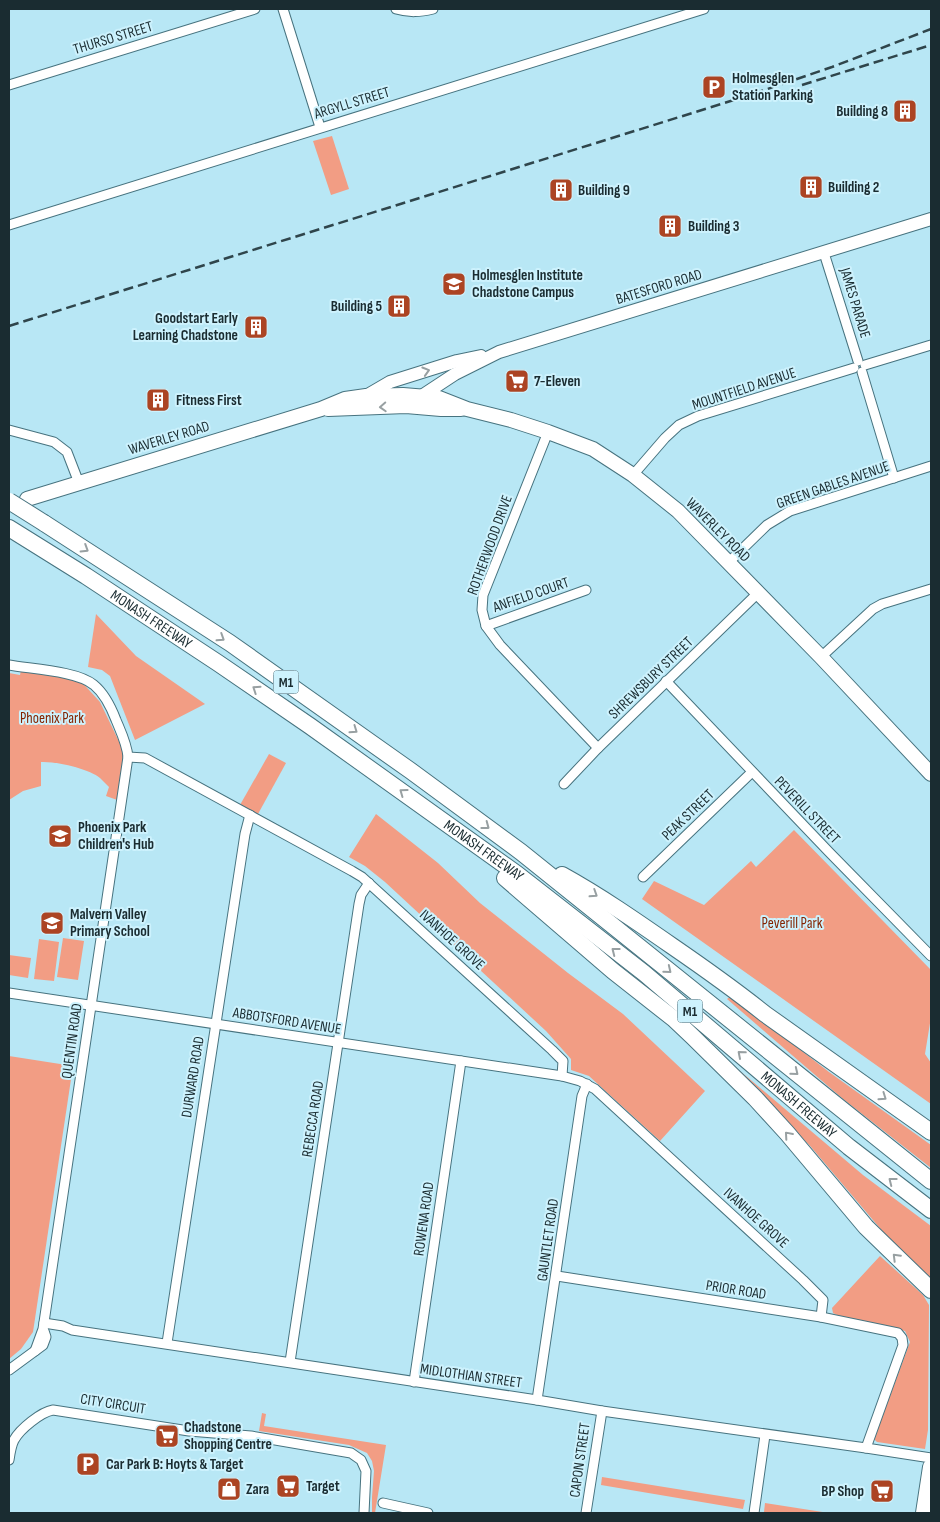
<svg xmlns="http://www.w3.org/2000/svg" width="940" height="1522" font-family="'Sofia Sans Condensed',sans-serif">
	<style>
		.green { fill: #f29d84 }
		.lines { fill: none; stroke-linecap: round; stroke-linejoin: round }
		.street-casing { stroke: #47737f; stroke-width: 11 }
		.secondary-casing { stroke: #47737f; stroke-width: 14 }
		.primary-casing { stroke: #47737f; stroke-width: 16 }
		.highway-casing { stroke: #47737f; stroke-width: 18 }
		.street { stroke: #fff; stroke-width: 9 }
		.secondary { stroke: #fff; stroke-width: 12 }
		.primary { stroke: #fff; stroke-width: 14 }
		.highway { stroke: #fff; stroke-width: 16 }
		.rail { stroke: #2f454b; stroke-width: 2.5; stroke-dasharray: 10 5; stroke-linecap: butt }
		.highway-bridge-casing { stroke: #47737f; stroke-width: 18; stroke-linecap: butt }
		.highway-bridge { stroke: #fff; stroke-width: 16 }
		.oneway { stroke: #98a0a2 }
		.labels { text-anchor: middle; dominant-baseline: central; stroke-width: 4; stroke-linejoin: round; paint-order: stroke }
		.shield { fill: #cdf2fd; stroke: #50676e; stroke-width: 1 }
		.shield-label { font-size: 14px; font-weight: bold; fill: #1a2c31 }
		.street-label { font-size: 15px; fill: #1a2c31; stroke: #cdf2fd }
		.poi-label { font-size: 15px; font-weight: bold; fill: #1a2c31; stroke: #cdf2fd; text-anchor: start }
		.park-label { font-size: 15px; fill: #842300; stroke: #cdf2fd }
	</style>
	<rect width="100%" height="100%" fill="#b8e7f5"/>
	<g class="green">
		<path d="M332 136 349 189 331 195 313 141Z"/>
		<path d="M96 614 136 656 205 704 135 740 110 676 102 670 88 667Z"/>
		<path d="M21 670 79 679 100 702 126 756 120 801 106 796 109 787C106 784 103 781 100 778 90 769 55 761 41 762V786L23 791 9 800V673L20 675Z"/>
		<path d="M269 754 286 763 258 814 240 805Z"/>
		<path d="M376 814 438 863 480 903 568 973 623 1014 705 1091 660 1141 589 1076 571 1070V1059L546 1031 385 882 365 866 349 857Z"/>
		<path d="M794 830 931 970V1017L925 1054 931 1063V1104L642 899 654 881 704 905 751 861 756 867Z"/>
		<path d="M63 938 84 941 78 980 57 977Z"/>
		<path d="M39 939 59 942 54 981 34 979Z"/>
		<path d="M9 955 31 958 28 978 9 975Z"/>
		<path d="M731 996 829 1072 931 1145V1168L843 1099 727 999Z"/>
		<path d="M9 1056 73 1066 33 1332 21 1349 9 1359Z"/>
		<path d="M733 1065 863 1175 931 1226V1280L895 1246 811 1147Z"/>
		<path d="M880 1256 923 1295 929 1305 928 1430 925 1449 877 1442 874 1439 910 1342 905 1331 837 1315 833 1313 832 1308Z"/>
		<path d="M262 1413 266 1414 264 1426 386 1445 375 1513H372V1497L374 1471 372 1461 367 1453 349 1445 259 1431Z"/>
		<path d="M602 1477 745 1500 743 1509 601 1485Z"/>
		<path d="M765 1503 829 1513H769L764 1512Z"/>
	</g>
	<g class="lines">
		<g class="street-casing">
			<g id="street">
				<path d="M283 9 320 127"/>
				<path d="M396 9C410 13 420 12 433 9"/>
				<path d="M9 85 255 9"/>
				<path d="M9 225 704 9"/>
				<path d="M824 253 858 361"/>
				<path d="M865 365 931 345"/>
				<path d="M862 372 894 478"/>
				<path d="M9 430 54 442 67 452 79 483"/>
				<path d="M548 432 483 595 482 610 486 626 500 645 598 748"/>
				<path d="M633 475 665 438 679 425 698 416 854 368"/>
				<path d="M729 562 767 525 790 511 931 466"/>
				<path d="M486 626 586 590"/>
				<path d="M821 657 873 609 882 604 931 589"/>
				<path d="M9 665C31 669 78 671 94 685 105 694 111 707 116 720 121 732 127 744 128 757L43 1329 35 1351"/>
				<path d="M666 681 829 852 931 956"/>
				<path d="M128 757 145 758 352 871 362 877 552 1050 563 1061 562 1076"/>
				<path d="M564 784 598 748 758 593"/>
				<path d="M643 877 752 772"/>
				<path d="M9 993 562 1076 580 1081 595 1089 803 1280 823 1300 821 1317"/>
				<path d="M44 1323 63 1326 72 1330 537 1400 602 1411 866 1448 903 1345 902 1338 898 1333 821 1317 557 1276"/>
				<path d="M167 1343 245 834 250 815"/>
				<path d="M290 1362 359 904 361 895 369 883"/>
				<path d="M9 1370 43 1345 46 1337 44 1331"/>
				<path d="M414 1382 461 1061"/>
				<path d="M537 1400 582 1096 587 1084"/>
				<path d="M866 1448 931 1458"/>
				<path d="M9 1460C10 1453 11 1446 14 1440 20 1429 41 1412 53 1410L189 1431 251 1436 351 1453 361 1460 366 1471 364 1513"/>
				<path d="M383 1503 428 1513"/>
				<path d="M586 1513 602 1411"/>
				<path d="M754 1513 765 1435"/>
			</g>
		</g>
		<g class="secondary-casing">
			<g id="secondary">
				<path d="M366 396 390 382 457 361 481 356"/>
				<path d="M417 399 455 374 499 352 931 219"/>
			</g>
		</g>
		<g class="primary-casing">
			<g id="primary">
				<path d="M328 409 406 406 441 409H461"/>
				<path d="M27 499 321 409 345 399 366 396 403 395 439 398 467 409 511 420 548 432 593 449 633 475 678 511 821 657 931 774"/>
			</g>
		</g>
		<g class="highway-casing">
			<g id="highway">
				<path d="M44 523 230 643 411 771 521 852 931 1181"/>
				<path id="s1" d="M9 528 86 576 218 663 310 726 517 874 644 973 849 1147 931 1210"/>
				<path d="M562 875C600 896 636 921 672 946 704 968 735 990 765 1014L931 1132"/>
				<path d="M505 878 613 971 674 1019 693 1037 755 1098 787 1133 866 1227 931 1290"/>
				<path d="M924 1513 931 1467"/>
			</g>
		</g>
		<use href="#street" class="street"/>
		<use href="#secondary" class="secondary"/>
		<use href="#primary" class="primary"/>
		<use href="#highway" class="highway"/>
		<g class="rail">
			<path d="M802 85 931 45"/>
			<path d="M9 326 750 95 832 67 931 29"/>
		</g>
		<g class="highway-bridge-casing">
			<path id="highway-bridge" d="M9 501 44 523"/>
		</g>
		<use href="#highway-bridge" class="highway-bridge"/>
	</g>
	<defs><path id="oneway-chevron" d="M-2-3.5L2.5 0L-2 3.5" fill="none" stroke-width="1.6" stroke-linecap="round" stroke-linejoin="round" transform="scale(1.25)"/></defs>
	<g class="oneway">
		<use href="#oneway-chevron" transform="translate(426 371) rotate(-17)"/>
		<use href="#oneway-chevron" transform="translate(383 407) rotate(177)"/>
		<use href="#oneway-chevron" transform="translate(85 549) rotate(32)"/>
		<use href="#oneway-chevron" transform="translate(221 638) rotate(33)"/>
		<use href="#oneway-chevron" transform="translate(256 689) rotate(-146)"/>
		<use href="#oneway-chevron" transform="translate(354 730) rotate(35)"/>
		<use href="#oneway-chevron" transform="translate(403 792) rotate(-144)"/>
		<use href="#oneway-chevron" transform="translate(486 826) rotate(37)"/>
		<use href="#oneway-chevron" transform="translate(594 894) rotate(33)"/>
		<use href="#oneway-chevron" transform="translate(615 951) rotate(-142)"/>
		<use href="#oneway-chevron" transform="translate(668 970) rotate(39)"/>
		<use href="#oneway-chevron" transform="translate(741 1054) rotate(-139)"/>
		<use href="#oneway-chevron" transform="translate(795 1072) rotate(39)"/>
		<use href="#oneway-chevron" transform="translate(883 1097) rotate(35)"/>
		<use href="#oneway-chevron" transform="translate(788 1135) rotate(-131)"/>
		<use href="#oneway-chevron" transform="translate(892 1181) rotate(-142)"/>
		<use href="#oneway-chevron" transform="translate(896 1257) rotate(-135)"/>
	</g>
	<defs>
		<g id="parking-square" transform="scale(1.25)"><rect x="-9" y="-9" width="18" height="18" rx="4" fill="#ac4423" stroke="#cdf2fd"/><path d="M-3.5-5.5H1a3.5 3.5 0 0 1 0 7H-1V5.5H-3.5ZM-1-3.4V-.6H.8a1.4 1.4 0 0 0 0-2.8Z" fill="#fff"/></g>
		<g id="building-square" transform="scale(1.25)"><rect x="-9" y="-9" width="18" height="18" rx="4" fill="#ac4423" stroke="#cdf2fd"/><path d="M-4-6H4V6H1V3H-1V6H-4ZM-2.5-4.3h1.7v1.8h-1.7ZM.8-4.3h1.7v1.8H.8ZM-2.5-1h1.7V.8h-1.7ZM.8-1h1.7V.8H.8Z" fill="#fff"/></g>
		<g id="university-square" transform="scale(1.25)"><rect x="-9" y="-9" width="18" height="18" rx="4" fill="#ac4423" stroke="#cdf2fd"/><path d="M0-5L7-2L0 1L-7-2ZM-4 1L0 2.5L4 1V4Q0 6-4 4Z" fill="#fff"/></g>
		<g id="supermarket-square" transform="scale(1.25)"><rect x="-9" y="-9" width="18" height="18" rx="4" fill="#ac4423" stroke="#cdf2fd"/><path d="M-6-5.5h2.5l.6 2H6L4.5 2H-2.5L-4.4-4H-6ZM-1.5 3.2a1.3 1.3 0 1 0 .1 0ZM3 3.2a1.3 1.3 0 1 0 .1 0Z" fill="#fff"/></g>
		<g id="school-square" transform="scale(1.25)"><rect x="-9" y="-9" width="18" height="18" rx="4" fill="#ac4423" stroke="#cdf2fd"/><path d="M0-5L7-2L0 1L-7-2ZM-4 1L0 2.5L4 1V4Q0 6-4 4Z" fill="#fff"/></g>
		<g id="shop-square" transform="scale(1.25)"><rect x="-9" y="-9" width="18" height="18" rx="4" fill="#ac4423" stroke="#cdf2fd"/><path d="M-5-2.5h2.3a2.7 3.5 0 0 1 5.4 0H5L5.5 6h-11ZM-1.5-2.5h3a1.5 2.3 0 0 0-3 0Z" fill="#fff"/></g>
	</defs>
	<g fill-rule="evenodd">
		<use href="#parking-square" x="714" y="87"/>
		<use href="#building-square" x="905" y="111"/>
		<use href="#building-square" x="811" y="187"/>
		<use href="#building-square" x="561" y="190"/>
		<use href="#building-square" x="670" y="226"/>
		<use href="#university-square" x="454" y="284"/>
		<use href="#building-square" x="399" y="306"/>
		<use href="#building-square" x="256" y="327"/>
		<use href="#supermarket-square" x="517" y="381"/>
		<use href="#building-square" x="158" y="400"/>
		<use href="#school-square" x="60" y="836"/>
		<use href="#school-square" x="52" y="923"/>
		<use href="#supermarket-square" x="167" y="1436"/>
		<use href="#parking-square" x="88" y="1464"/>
		<use href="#supermarket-square" x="288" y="1486"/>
		<use href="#shop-square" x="229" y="1489"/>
		<use href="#supermarket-square" x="882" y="1491"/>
	</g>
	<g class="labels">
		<g class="shield">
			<rect x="273.5" y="670.5" width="25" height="23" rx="4"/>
			<rect x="677.5" y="999.5" width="25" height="23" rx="4"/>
		</g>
		<g class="shield-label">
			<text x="286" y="682">M1</text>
			<text x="690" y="1011">M1</text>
		</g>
		<g class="street-label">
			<text transform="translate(113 38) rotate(-17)">THURSO STREET</text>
			<text transform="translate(352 103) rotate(-17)">ARGYLL STREET</text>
			<text transform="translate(659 287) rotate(-17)">BATESFORD ROAD</text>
			<text transform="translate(855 303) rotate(73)">JAMES PARADE</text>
			<text transform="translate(744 389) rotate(-18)">MOUNTFIELD AVENUE</text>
			<text transform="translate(169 438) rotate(-17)">WAVERLEY ROAD</text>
			<text transform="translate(833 485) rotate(-19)">GREEN GABLES AVENUE</text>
			<text transform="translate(718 530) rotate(45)">WAVERLEY ROAD</text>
			<text transform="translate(490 545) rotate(-70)">ROTHERWOOD DRIVE</text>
			<text transform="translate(531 595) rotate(-19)">ANFIELD COURT</text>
			<text stroke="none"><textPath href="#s1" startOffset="169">MONASH FREEWAY</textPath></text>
			<text transform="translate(651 678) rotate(-44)">SHREWSBURY STREET</text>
			<text transform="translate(807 810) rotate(46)">PEVERILL STREET</text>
			<text transform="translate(688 815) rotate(-44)">PEAK STREET</text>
			<text stroke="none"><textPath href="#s1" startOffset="574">MONASH FREEWAY</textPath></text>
			<text transform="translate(452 940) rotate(42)">IVANHOE GROVE</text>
			<text transform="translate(287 1021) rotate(9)">ABBOTSFORD AVENUE</text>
			<text transform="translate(72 1041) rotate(-82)">QUENTIN ROAD</text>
			<text transform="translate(193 1077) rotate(-81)">DURWARD ROAD</text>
			<text stroke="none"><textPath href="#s1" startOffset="979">MONASH FREEWAY</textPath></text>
			<text transform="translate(313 1119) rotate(-81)">REBECCA ROAD</text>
			<text transform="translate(756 1218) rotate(42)">IVANHOE GROVE</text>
			<text transform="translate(424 1219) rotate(-82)">ROWENA ROAD</text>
			<text transform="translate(548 1240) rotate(-82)">GAUNTLET ROAD</text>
			<text transform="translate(736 1290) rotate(9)">PRIOR ROAD</text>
			<text transform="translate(471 1376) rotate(8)">MIDLOTHIAN STREET</text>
			<text transform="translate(113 1404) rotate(9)">CITY CIRCUIT</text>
			<text transform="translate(580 1460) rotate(-82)">CAPON STREET</text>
		</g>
		<g class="poi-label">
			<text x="732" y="78">Holmesglen<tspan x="732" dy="17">Station Parking</tspan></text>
			<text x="888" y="111" text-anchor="end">Building 8</text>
			<text x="828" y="187">Building 2</text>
			<text x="578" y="190">Building 9</text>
			<text x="688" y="226">Building 3</text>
			<text x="472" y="275">Holmesglen Institute<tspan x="472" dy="17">Chadstone Campus</tspan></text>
			<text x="382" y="306" text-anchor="end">Building 5</text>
			<text x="238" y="318" text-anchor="end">Goodstart Early<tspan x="238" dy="17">Learning Chadstone</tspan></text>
			<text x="534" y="381">7-Eleven</text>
			<text x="176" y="400">Fitness First</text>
			<text x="78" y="827">Phoenix Park<tspan x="78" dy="17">Children's Hub</tspan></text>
			<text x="70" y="914">Malvern Valley<tspan x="70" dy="17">Primary School</tspan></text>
			<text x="184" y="1427">Chadstone<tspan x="184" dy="17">Shopping Centre</tspan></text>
			<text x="106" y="1464">Car Park B: Hoyts &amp; Target</text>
			<text x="306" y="1486">Target</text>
			<text x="246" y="1489">Zara</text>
			<text x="864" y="1491" text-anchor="end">BP Shop</text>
		</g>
		<g class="park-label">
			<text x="52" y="718">Phoenix Park</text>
			<text x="792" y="923">Peverill Park</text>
		</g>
	</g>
	<rect width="940" height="1522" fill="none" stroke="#1a2c31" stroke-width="20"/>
</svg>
